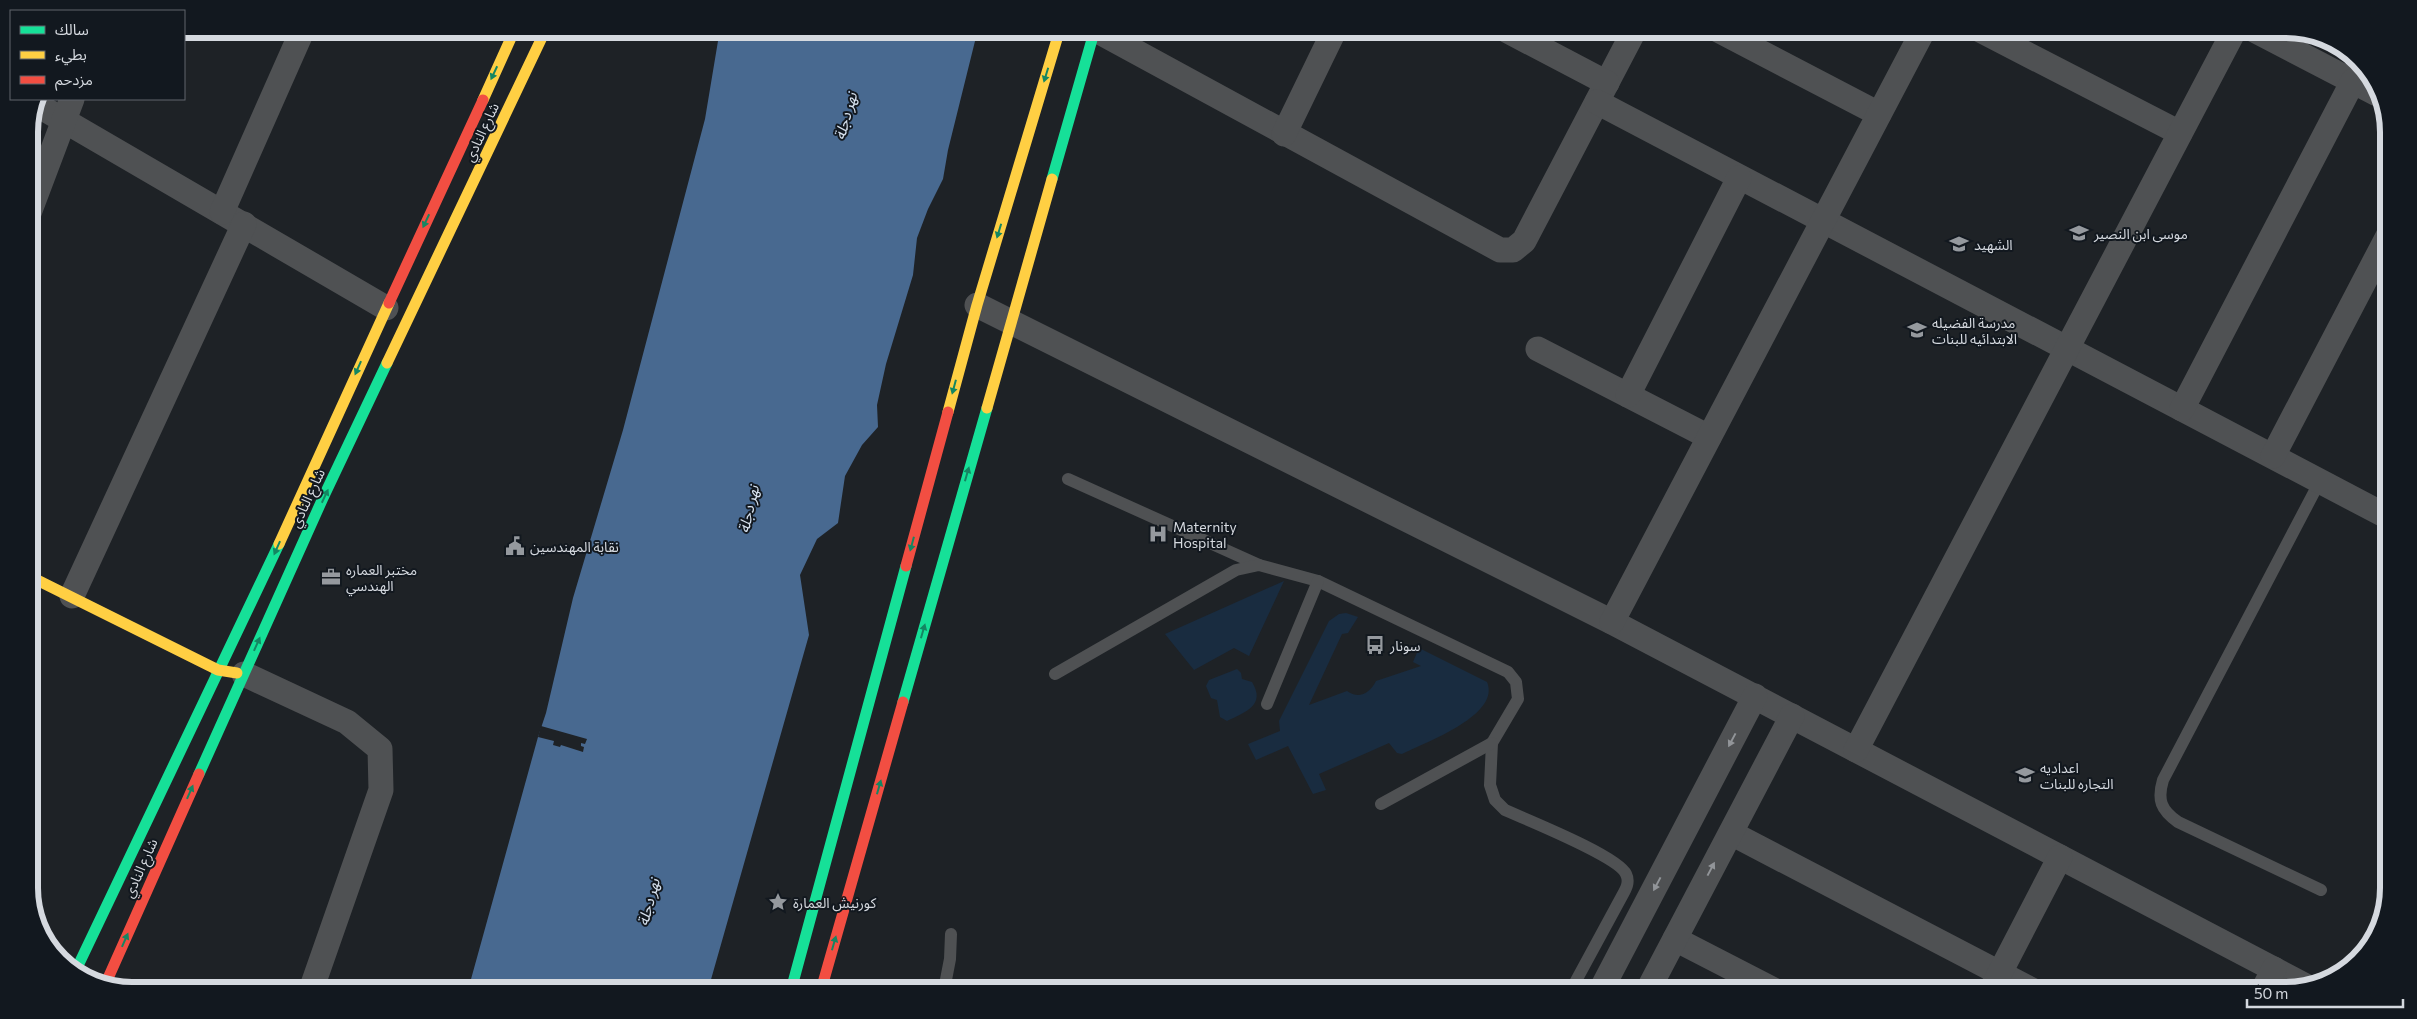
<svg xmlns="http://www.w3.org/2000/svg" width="2417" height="1019" font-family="Commissioner,'Noto Sans Arabic',sans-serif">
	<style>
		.green { fill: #192c40 }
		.water { fill: #486990 }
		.pier { fill: #1e2226 }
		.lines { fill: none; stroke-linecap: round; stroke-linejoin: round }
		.lane { stroke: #4f5153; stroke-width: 12 }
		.street { stroke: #4f5153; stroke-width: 25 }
		.fast { stroke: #16e098; stroke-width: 11 }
		.slow { stroke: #ffcf43; stroke-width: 11 }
		.jam { stroke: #f24e42; stroke-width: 11 }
		.oneway { fill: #148662 }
		.oneway2 { fill: #929599 }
		.labels { text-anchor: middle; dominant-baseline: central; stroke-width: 4; stroke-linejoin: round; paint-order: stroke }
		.street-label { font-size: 14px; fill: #d5d9df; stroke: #12181f }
		.poi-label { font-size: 14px; fill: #d5d9df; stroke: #12181f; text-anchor: start }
		.water-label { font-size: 15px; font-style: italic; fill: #d9e4f1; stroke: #12181f }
		.rim { fill: none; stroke: #d5d9df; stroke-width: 6 }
	</style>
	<rect width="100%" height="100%" fill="#1e2226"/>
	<g class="green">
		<path d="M1284 581 1249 656 1234 648 1194 670 1165 634Z"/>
		<path d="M1346 613 1358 617 1348 633 1342 634 1309 705 1347 691C1359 700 1370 693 1376 681L1421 666 1413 662 1419 648 1487 682C1501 715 1426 742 1402 754L1397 753 1389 743 1319 774 1326 790 1313 794 1288 746 1256 760 1248 744 1280 731 1279 721 1329 621 1339 614Z"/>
		<path d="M1237 669 1241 673 1242 679 1252 682C1266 705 1246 712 1227 721L1220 717 1217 700 1211 698 1206 686 1209 680Z"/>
	</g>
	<path class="water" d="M720 29H978L948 150 943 179 928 209 917 238 913 275 886 364 877 405 878 427 862 445 845 476 838 523 817 539 800 575 809 635 708 990H468L538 737 546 713 573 598 623 430 705 119Z"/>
	<path class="pier" d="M541 726 587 739 585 744 581 743V746L584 747 583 752 561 745 560 747 553 745 554 741 538 737Z"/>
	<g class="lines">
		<g class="lane">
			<path d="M1068 479 1259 565"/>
			<path d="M2320 481 2163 780C2157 800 2161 810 2178 822L2321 890"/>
			<path d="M1055 674 1236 570 1259 565 1318 581 1508 672 1516 682 1518 699 1492 743 1490 785 1495 800 1505 810C1527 820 1618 856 1626 874 1630 882 1626 889 1622 896L1571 990"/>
			<path d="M1267 704 1318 581"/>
			<path d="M1381 804 1492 743"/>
			<path d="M944 990 950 959 951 934"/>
		</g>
		<g class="street">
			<path d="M1094 29 1500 250H1513L1524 241 1635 29"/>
			<path d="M1504 29 1607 83"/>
			<path d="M1716 29 1879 114"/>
			<path d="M1978 29 2180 133"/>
			<path d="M2252 29 2377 94"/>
			<path d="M1597 102 2388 517"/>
			<path d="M34 103 386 308"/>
			<path d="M1284 134 1335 29"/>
			<path d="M222 212 303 29"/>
			<path d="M29 213 72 99"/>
			<path d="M977 305 1612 622 2304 985"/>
			<path d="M1538 349 1709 437"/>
			<path d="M1628 395 1739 178"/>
			<path d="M2182 409 2353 81"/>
			<path d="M2273 456 2388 236"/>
			<path d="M72 596 244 224"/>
			<path d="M1612 622 1924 29"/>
			<path d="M244 674 347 722 380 749 381 790 311 990"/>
			<path d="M1856 750 2235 29"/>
			<path d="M1731 833 2032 990"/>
			<path d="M1675 939 1774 990"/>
			<path d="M1601 990 1755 696"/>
			<path d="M1648 990 1792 716"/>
			<path d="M1991 990 2060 857"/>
			<path d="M2263 990 2274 969"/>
		</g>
		<g class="fast">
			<path d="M1052 179 1095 29"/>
			<path d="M903 702 987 408"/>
			<path d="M199 774 323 498 387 363"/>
			<path d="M76 970 279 544"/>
			<path d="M791 990 906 566"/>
		</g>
		<g class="slow">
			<path d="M483 100 515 29"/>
			<path d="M387 363 546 29"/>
			<path d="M987 408 1052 179"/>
			<path d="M948 412 977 305 1060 29"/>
			<path d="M279 544 389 303"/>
			<path d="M29 576 218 670 237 673"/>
		</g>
		<g class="jam">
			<path d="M389 303 483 100"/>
			<path d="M906 566 948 412"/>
			<path d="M105 985 199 774"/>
			<path d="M821 990 903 702"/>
		</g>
	</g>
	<defs><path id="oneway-solid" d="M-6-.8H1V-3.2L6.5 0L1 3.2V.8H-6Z" transform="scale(1.25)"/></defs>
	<g class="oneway">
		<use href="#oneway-solid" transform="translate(494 73) rotate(115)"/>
		<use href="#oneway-solid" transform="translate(1046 75) rotate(107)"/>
		<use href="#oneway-solid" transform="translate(426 221) rotate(115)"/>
		<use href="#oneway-solid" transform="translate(999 231) rotate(107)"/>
		<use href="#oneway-solid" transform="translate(358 368) rotate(114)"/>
		<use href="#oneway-solid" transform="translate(954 387) rotate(105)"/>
		<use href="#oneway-solid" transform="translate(967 474) rotate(-74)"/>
		<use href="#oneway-solid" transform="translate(325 496) rotate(-65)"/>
		<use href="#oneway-solid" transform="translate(912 544) rotate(105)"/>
		<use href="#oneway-solid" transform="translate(277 548) rotate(114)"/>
		<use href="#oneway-solid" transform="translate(923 631) rotate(-74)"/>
		<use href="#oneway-solid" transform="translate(257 644) rotate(-66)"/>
		<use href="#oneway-solid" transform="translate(879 787) rotate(-74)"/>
		<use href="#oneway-solid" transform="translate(190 792) rotate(-66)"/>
		<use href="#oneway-solid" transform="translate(125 940) rotate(-66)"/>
		<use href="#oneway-solid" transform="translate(834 943) rotate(-74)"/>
	</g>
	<g class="oneway2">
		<use href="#oneway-solid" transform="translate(1732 740) rotate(118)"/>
		<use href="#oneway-solid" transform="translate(1711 869) rotate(-62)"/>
		<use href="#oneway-solid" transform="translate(1657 884) rotate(118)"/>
	</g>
	<defs>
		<g id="school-bare" transform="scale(1.5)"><path d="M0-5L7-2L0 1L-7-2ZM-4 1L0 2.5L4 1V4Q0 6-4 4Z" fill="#95999e" stroke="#12181f" stroke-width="2.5" paint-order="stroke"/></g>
		<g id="hospital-bare" transform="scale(1.5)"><path d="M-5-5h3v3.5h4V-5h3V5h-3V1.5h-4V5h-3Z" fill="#95999e" stroke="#12181f" stroke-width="2.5" paint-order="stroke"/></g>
		<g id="civic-bare" transform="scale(1.5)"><path d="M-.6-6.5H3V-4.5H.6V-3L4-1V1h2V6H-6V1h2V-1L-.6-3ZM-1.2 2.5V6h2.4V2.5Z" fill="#95999e" stroke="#12181f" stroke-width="2.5" paint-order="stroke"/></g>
		<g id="office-bare" transform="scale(1.5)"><path d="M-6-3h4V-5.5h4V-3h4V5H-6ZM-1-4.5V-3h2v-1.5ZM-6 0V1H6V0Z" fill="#95999e" stroke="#12181f" stroke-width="2.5" paint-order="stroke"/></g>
		<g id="bus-bare" transform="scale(1.5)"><path d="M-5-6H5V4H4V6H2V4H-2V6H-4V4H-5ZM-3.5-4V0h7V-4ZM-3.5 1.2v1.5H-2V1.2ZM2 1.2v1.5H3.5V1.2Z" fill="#95999e" stroke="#12181f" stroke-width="2.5" paint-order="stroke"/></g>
		<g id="sight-bare" transform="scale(1.5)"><path d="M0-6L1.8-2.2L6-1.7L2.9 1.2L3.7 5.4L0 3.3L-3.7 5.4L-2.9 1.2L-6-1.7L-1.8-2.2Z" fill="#95999e" stroke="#12181f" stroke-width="2.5" paint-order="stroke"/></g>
	</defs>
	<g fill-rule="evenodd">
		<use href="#school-bare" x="2079" y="233"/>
		<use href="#school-bare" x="1959" y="244"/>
		<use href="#school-bare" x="1917" y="330"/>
		<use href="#hospital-bare" x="1158" y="534"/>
		<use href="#civic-bare" x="515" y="546"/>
		<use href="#office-bare" x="331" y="577"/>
		<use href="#bus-bare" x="1375" y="645"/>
		<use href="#school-bare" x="2025" y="775"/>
		<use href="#sight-bare" x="778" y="902"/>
	</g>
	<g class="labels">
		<g class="street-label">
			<text transform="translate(481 132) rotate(-65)">شارع النادي</text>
			<text transform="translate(307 498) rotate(-65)">شارع النادي</text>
			<text transform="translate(140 868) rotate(-66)">شارع النادي</text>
		</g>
		<g class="poi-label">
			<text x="2094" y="233">موسى ابن النصير</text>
			<text x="1974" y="244">الشهيد</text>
			<text x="1932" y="322">مدرسة الفضيله<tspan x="1932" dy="16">الابتدائيه للبنات</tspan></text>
			<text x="1173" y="526">Maternity<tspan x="1173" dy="16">Hospital</tspan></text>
			<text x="530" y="546">نقابة المهندسين</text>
			<text x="346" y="569">مختبر العماره<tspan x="346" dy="16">الهندسي</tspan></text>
			<text x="1390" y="645">سونار</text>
			<text x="2040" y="767">اعداديه<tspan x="2040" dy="16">التجاره للبنات</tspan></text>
			<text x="793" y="902">كورنيش العمارة</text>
		</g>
		<g class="water-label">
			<text transform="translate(845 116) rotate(-74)">نهر دجلة</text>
			<text transform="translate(748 509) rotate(-77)">نهر دجلة</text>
			<text transform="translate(648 902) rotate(-75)">نهر دجلة</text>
		</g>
	</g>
	<path d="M0 0H2417V1019H0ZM132 38H2286A94 94 0 0 1 2380 132V888A94 94 0 0 1 2286 982H132A94 94 0 0 1 38 888V132A94 94 0 0 1 132 38Z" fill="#12181f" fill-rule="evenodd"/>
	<path class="rim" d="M132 38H2286A94 94 0 0 1 2380 132V888A94 94 0 0 1 2286 982H132A94 94 0 0 1 38 888V132A94 94 0 0 1 132 38Z"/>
	<rect x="10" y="10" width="175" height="90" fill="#12181f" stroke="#60656c"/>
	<rect x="20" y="26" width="25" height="8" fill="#16e098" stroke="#60656c"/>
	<text x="55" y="35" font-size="15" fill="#d5d9df">سالك</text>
	<rect x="20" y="51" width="25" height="8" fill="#ffcf43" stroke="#60656c"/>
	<text x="55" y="60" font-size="15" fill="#d5d9df">بطيء</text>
	<rect x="20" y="76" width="25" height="8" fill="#f24e42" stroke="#60656c"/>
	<text x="55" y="85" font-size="15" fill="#d5d9df">مزدحم</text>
	<path d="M2247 999v8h156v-8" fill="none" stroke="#d5d9df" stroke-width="2.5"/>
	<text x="2254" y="999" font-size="15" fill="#d5d9df" stroke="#12181f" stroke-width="4" paint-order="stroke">50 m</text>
</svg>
